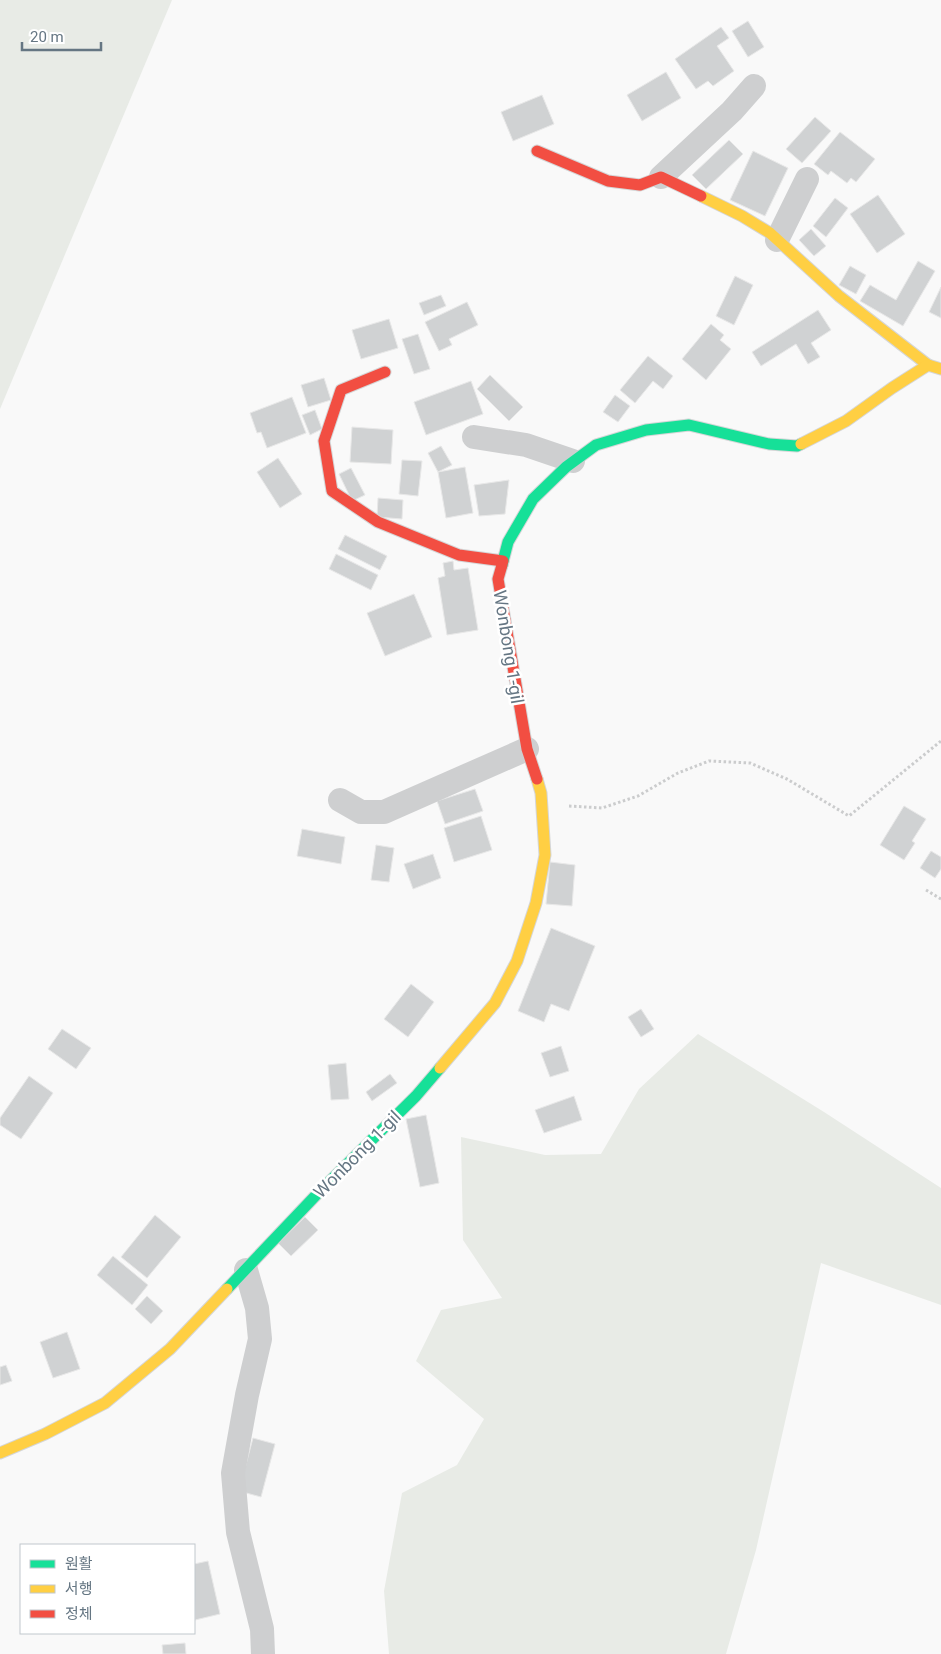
<svg xmlns="http://www.w3.org/2000/svg" width="941" height="1654" font-family="Roboto,'Noto Sans KR',sans-serif">
	<style>
		.green { fill: #e8ebe6 }
		.building { fill: #d0d2d3; stroke: #e8e8e8 }
		.lines { fill: none; stroke-linecap: round; stroke-linejoin: round }
		.fast-casing { stroke: #d5d6d7; stroke-width: 13 }
		.slow-casing { stroke: #d5d6d7; stroke-width: 13 }
		.jam-casing { stroke: #d5d6d7; stroke-width: 13 }
		.path { stroke: #cbcccd; stroke-width: 3; stroke-dasharray: 2.5 2.5; stroke-linecap: butt }
		.street { stroke: #cecfd0; stroke-width: 24 }
		.fast { stroke: #16e098; stroke-width: 11 }
		.slow { stroke: #ffcf43; stroke-width: 11 }
		.jam { stroke: #f24e42; stroke-width: 11 }
		.labels { text-anchor: middle; dominant-baseline: central; stroke-width: 5; stroke-linejoin: round; paint-order: stroke }
		.street-label { font-size: 18px; fill: #657683; stroke: #fff }
	</style>
	<rect width="100%" height="100%" fill="#f9f9f9"/>
	<g class="green">
		<path d="M0 0H172L0 409Z"/>
		<path d="M698 1034 824 1112 941 1188V1305L821 1263 756 1550 726 1654H389L384 1591 402 1493 457 1465 484 1419 416 1361 441 1310 502 1298 463 1240 461 1137 545 1155 601 1154 639 1089Z"/>
	</g>
	<g class="building">
		<path d="M748 21 764 47 748 57 732 31Z"/>
		<path d="M721 27 729 38 717 46 734 71 713 86 708 81 696 89 675 59Z"/>
		<path d="M666 72 681 98 642 121 627 95Z"/>
		<path d="M542 95 554 124 513 141 501 112Z"/>
		<path d="M815 117 831 131 802 163 786 149Z"/>
		<path d="M840 132 875 159 856 182 851 178 847 183 831 171 828 175 814 164Z"/>
		<path d="M729 140 743 154 706 189 692 175Z"/>
		<path d="M753 151 788 168 765 216 730 200Z"/>
		<path d="M878 195 905 234 877 253 850 214Z"/>
		<path d="M835 198 848 208 826 237 813 226Z"/>
		<path d="M811 229 826 246 814 256 799 240Z"/>
		<path d="M918 261 935 271 903 326 860 301 870 285 896 300Z"/>
		<path d="M850 266 866 275 856 294 839 285Z"/>
		<path d="M735 276 753 285 734 325 716 316Z"/>
		<path d="M941 287V318L929 312Z"/>
		<path d="M441 295 446 306 424 315 419 303Z"/>
		<path d="M467 302 478 325 449 339 452 345 439 351 425 322Z"/>
		<path d="M818 310 831 330 811 343 820 357 808 364 796 344 761 366 752 352Z"/>
		<path d="M389 319 398 348 361 359 352 330Z"/>
		<path d="M711 324 724 335 720 340 731 349 706 380 682 359Z"/>
		<path d="M418 334 430 369 414 374 402 339Z"/>
		<path d="M648 356 673 376 663 389 653 381 635 403 620 390Z"/>
		<path d="M490 375 523 407 509 421 477 389Z"/>
		<path d="M324 378 331 400 308 407 301 385Z"/>
		<path d="M471 381 483 414 426 435 414 402Z"/>
		<path d="M615 395 630 406 618 422 603 412Z"/>
		<path d="M292 397 306 433 267 448 261 432 257 433 250 413Z"/>
		<path d="M315 410 322 429 310 435 302 415Z"/>
		<path d="M352 427 393 430 391 464 350 462Z"/>
		<path d="M441 446 452 465 438 472 428 453Z"/>
		<path d="M278 458 302 494 280 508 257 472Z"/>
		<path d="M402 460 422 461 418 496 399 494Z"/>
		<path d="M465 467 473 513 446 518 438 472Z"/>
		<path d="M351 468 365 495 352 501 339 474Z"/>
		<path d="M509 480 505 514 479 516 474 485Z"/>
		<path d="M378 498 403 500 402 519 377 517Z"/>
		<path d="M345 535 387 556 380 570 338 549Z"/>
		<path d="M336 554 378 575 371 590 329 569Z"/>
		<path d="M453 561 454 570 468 568 478 630 447 635 438 578 445 576 443 563Z"/>
		<path d="M414 594 432 637 385 656 367 613Z"/>
		<path d="M475 789 483 811 445 824 437 801Z"/>
		<path d="M904 806 926 819 912 841 915 843 904 860 880 845Z"/>
		<path d="M481 816 492 850 454 862 444 828Z"/>
		<path d="M302 829 345 837 341 864 297 856Z"/>
		<path d="M376 845 394 848 389 882 371 880Z"/>
		<path d="M931 851 941 857V869L935 878 920 868Z"/>
		<path d="M433 854 441 878 413 889 404 864Z"/>
		<path d="M550 862 575 865 572 906 546 904Z"/>
		<path d="M551 928 595 946 569 1011 551 1004 544 1022 518 1011Z"/>
		<path d="M411 984 434 1002 408 1037 384 1019Z"/>
		<path d="M641 1009 654 1029 641 1037 628 1017Z"/>
		<path d="M62 1029 91 1048 76 1069 48 1049Z"/>
		<path d="M561 1046 569 1071 550 1077 541 1053Z"/>
		<path d="M346 1063 349 1099 331 1100 328 1065Z"/>
		<path d="M390 1074 397 1083 372 1101 366 1092Z"/>
		<path d="M29 1076 53 1093 21 1139 0 1125V1118Z"/>
		<path d="M574 1096 582 1120 544 1133 535 1110Z"/>
		<path d="M426 1115 439 1183 420 1187 406 1119Z"/>
		<path d="M155 1215 181 1237 147 1278 121 1257Z"/>
		<path d="M305 1217 318 1230 291 1256 278 1243Z"/>
		<path d="M113 1256 148 1285 132 1305 97 1275Z"/>
		<path d="M147 1296 163 1311 151 1324 135 1309Z"/>
		<path d="M67 1332 80 1369 53 1378 40 1342Z"/>
		<path d="M6 1365 12 1381 0 1385V1367Z"/>
		<path d="M253 1438 275 1444 261 1497 239 1491Z"/>
		<path d="M208 1561 220 1614 195 1620 194 1564Z"/>
		<path d="M185 1643 186 1654H163L162 1645Z"/>
	</g>
	<g class="lines">
		<g class="fast-casing">
			<g id="fast">
				<path d="M502 565 508 542 533 499 566 467 596 445 646 430 689 425 769 444 797 446 801 444"/>
				<path d="M227 1289 319 1192 416 1096 440 1068"/>
			</g>
		</g>
		<g class="slow-casing">
			<g id="slow">
				<path d="M701 196 742 216 770 233 839 296 928 365"/>
				<path d="M801 444 846 421 892 388 928 365 941 369"/>
				<path d="M440 1068 495 1003 517 961 536 903 545 855 541 793 537 779"/>
				<path d="M0 1453 45 1434 105 1403 170 1349 227 1289"/>
			</g>
		</g>
		<g class="jam-casing">
			<g id="jam">
				<path d="M537 151 608 181 640 185 661 177 701 196"/>
				<path d="M385 372 341 390 324 441 332 491 378 522 459 555 503 561"/>
				<path d="M502 565 498 579 527 749 537 779"/>
			</g>
		</g>
		<g class="path">
			<path d="M569 806 602 808 638 796 678 773 709 761 750 763 787 779 849 816 941 741"/>
			<path d="M926 890 941 899"/>
		</g>
		<g class="street">
			<path d="M661 177 732 111 754 86"/>
			<path d="M777 240 807 179"/>
			<path d="M474 437 526 445 573 461"/>
			<path d="M340 800 361 812H384L527 749"/>
			<path d="M246 1270 257 1308 260 1339 247 1395 233 1473 238 1532 262 1629 263 1654"/>
		</g>
		<use href="#fast" class="fast"/>
		<use href="#slow" class="slow"/>
		<use href="#jam" class="jam"/>
	</g>
	<g class="labels">
		<g class="street-label">
			<text transform="translate(509 647) rotate(81)">Wonbong 1-gil</text>
			<text transform="translate(357 1154) rotate(-45)">Wonbong 1-gil</text>
		</g>
	</g>
	<rect x="20" y="1544" width="175" height="90" fill="#ffffff" stroke="#c1c8cd"/>
	<rect x="30" y="1560" width="25" height="8" fill="#16e098" stroke="#c1c8cd"/>
	<text x="65" y="1569" font-size="15" fill="#657683">원활</text>
	<rect x="30" y="1585" width="25" height="8" fill="#ffcf43" stroke="#c1c8cd"/>
	<text x="65" y="1594" font-size="15" fill="#657683">서행</text>
	<rect x="30" y="1610" width="25" height="8" fill="#f24e42" stroke="#c1c8cd"/>
	<text x="65" y="1619" font-size="15" fill="#657683">정체</text>
	<path d="M22 42v8h79v-8" fill="none" stroke="#657683" stroke-width="2.5"/>
	<text x="30" y="42" font-size="15" fill="#657683" stroke="#ffffff" stroke-width="4" paint-order="stroke">20 m</text>
</svg>
